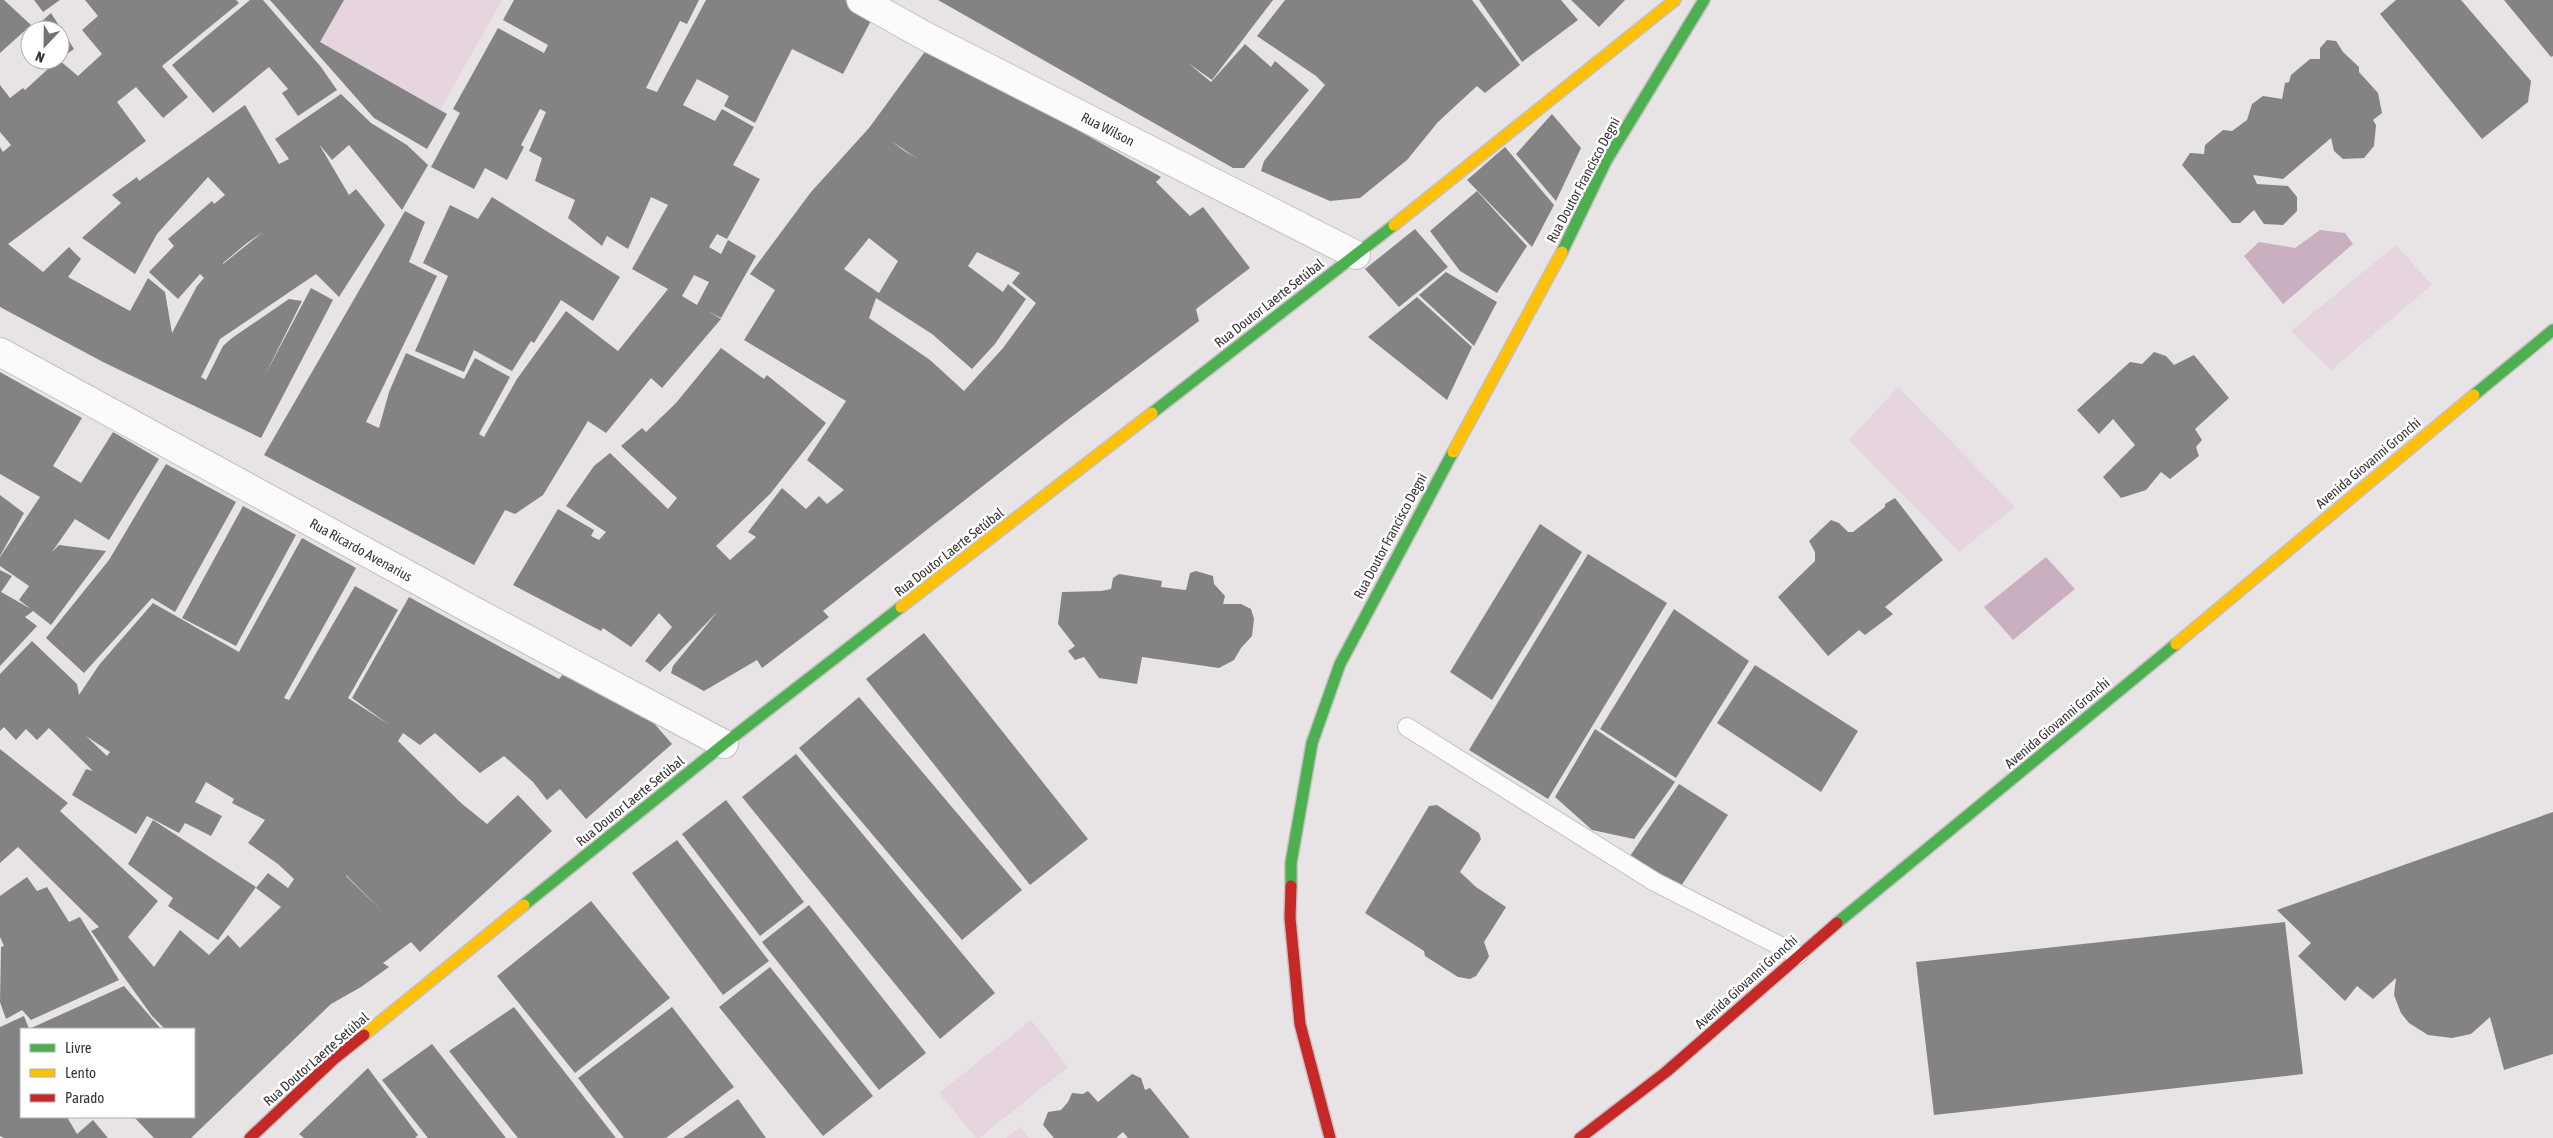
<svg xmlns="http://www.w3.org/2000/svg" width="2553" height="1138" font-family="'Asap Condensed',sans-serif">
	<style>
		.green { fill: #e6d4df }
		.water { fill: #c9afc0 }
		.building { fill: #848383; fill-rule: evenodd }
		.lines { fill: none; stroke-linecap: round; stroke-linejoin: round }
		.lane-casing { stroke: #c3c0c1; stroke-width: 20 }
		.street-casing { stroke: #c3c0c1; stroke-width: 30 }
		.fast-casing { stroke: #c3c0c1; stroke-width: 14 }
		.slow-casing { stroke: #c3c0c1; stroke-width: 14 }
		.jam-casing { stroke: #c3c0c1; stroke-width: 14 }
		.lane { stroke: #fcfbfb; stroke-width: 18 }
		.street { stroke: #fcfbfb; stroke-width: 28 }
		.fast { stroke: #4caf50; stroke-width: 11 }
		.slow { stroke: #ffc107; stroke-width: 11 }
		.jam { stroke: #c62828; stroke-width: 11 }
		.labels { text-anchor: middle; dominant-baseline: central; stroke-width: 5; stroke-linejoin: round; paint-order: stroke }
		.street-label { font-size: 14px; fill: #383537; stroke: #fff }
	</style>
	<rect width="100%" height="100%" fill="#e8e4e6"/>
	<g class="green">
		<path d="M344 0H502L440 110 320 42Z"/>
		<path d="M2396 245 2432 285 2331 370 2291 331Z"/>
		<path d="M1898 387 2015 507 1959 552 1849 440Z"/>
		<path d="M1031 1020 1068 1067 979 1138H976L939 1093Z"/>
		<path d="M1020 1127 1029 1138H1006Z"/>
	</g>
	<g class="water">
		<path d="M2320 230 2345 233 2353 244 2283 304 2244 256 2259 242 2295 248Z"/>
		<path d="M2046 557 2075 589 2013 640 1984 607Z"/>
	</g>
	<g class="building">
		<path d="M0 0H4L31 25 0 53Z"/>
		<path d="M34 0H60L43 12Z"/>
		<path d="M85 0H236L239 3 162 66 188 97 163 118 136 87 117 102 146 141 8 244 43 272 69 247 81 259 68 277 130 311 148 278 165 292 172 333 197 286 204 278 200 274 178 299 149 272 174 246 168 239 212 201 214 204 225 195 208 177 157 234 135 274 82 238 121 203 112 195 137 177 139 181 245 105 279 164 289 159 275 139 341 94 371 123 407 145 428 165 402 210 349 145 332 160 319 144 349 195 356 189 385 225 339 297 316 274 220 339 201 377 206 380 223 346 232 338 289 299 302 301 264 377 311 288 333 300 261 438 103 362 0 307V147L3 152 11 145 0 132V85L10 98 23 88 25 90 48 69 38 60H59L78 76 102 54 82 30 98 16ZM263 232 223 264V263L247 243Z"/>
		<path d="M250 0H263L321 67 337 90 298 116 282 93 288 89 269 67 213 113 172 65Z"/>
		<path d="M270 0H344L320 42 447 114 427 149 374 118Z"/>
		<path d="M514 0H699L687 24 680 21 646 88 657 92 706 0H845L874 15 843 74 792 49 755 123 724 106 729 96 697 79 683 105 715 121 722 109 754 127 733 165 760 179 727 239 717 234 709 247 721 254 728 240 756 256 721 318 708 311 721 319 662 388 651 378 606 433 588 421 543 495 515 514 505 510 474 565 264 455 405 211 425 222 409 262 437 276 366 422 379 428 389 392 406 353 464 379 475 358 510 377 479 434 484 437 517 379 566 311 618 351 668 289 632 269 668 205 651 197 628 249 607 236 602 246 568 218 575 200 535 181 542 158 529 151 546 112 540 109 521 145 524 147 507 180 485 168 474 189 431 167 460 113 453 109 498 28 544 53 548 45 503 20ZM694 275 709 282 697 305 682 296Z"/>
		<path d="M938 0H1273L1212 80 1188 63 1211 82 1245 44 1271 67 1275 61 1309 90 1244 168H1233Z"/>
		<path d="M1285 0H1472L1520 65 1485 93 1477 86 1438 122 1407 160 1360 198 1330 201 1261 171 1264 161 1325 85 1316 76 1257 36Z"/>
		<path d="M1479 0H1561L1578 20 1522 62Z"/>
		<path d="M1571 0H1625L1599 27Z"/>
		<path d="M2396 0H2461L2531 81 2528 102 2482 139 2380 14Z"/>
		<path d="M2504 0H2553V56L2551 57Z"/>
		<path d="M51 13 74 49 60 59V30H32Z"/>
		<path d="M2327 40 2336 41 2343 52 2359 67V72L2378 93 2382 113 2373 120 2376 125 2374 146 2364 158 2343 159 2334 151 2331 138 2283 179 2253 175 2257 184 2288 186 2297 197V211L2283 225 2264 224 2254 210 2240 223H2232L2182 165 2190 153 2204 154 2205 145 2223 130 2232 131 2247 120 2252 104 2263 96 2282 99 2285 83 2289 82 2291 75 2310 59H2320V48Z"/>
		<path d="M929 46 1161 177 1156 182 1190 216 1203 207 1250 268 1196 309 1199 321 1066 421 823 611 829 617 762 668 757 660 704 691 671 673 673 666 718 611 660 672 645 661 672 627 659 613 631 647 603 628 601 631 513 585 558 509 594 530 591 536 599 540 606 532 566 506 594 466 610 453 668 509 677 498 621 446 642 428 646 432 676 403 721 348 764 379 767 375 826 423 770 494 716 546 730 560 756 537 748 532 782 488 806 509 819 496 827 504 844 490 807 460 846 401 744 340 775 290 750 274 811 192 869 128ZM891 141 918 159 903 150ZM869 238 898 261 879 293 844 269ZM977 252 1020 273 1012 283 1036 303 1003 348 964 391 930 360 869 318 876 298 932 334 972 369 995 344 1026 299 1008 284 1003 292 968 266Z"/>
		<path d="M1552 114 1581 148 1556 201 1516 154Z"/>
		<path d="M1505 147 1554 205 1532 247 1467 180Z"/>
		<path d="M1477 191 1527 246 1497 293 1460 271 1430 231Z"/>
		<path d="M492 197 620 277 593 321 561 300 534 343 531 341 512 371 474 350 464 372 415 351 448 276 423 263 450 205 478 219Z"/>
		<path d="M1415 229 1448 267 1399 307 1365 269Z"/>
		<path d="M1446 272 1497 302 1474 346 1419 295Z"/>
		<path d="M1417 297 1472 347 1447 400 1368 337Z"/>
		<path d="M2154 352 2166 356 2174 365 2194 355 2229 398 2195 429 2202 440 2196 447 2199 456 2170 479 2161 472 2146 490 2121 498 2103 477 2135 445 2113 419 2099 434 2077 410 2130 362 2142 364Z"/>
		<path d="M0 372 82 418 53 466 81 483 113 432 159 459 109 540 75 519 52 552 59 545 106 551 51 625 33 611 25 617 37 626 0 666V570L12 576 1 592 31 609 19 600 29 586 0 566V557L40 497 0 474Z"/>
		<path d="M166 464 236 502 175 612 152 598 84 673 46 638 109 560Z"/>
		<path d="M0 495 24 513 0 556Z"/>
		<path d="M1895 498 1943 560 1885 607 1893 614 1865 635 1859 630 1828 656 1778 597 1815 561V552L1809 541 1831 520 1839 523 1848 532H1853L1885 507V504Z"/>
		<path d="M243 506 296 535 236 646 182 618Z"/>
		<path d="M1540 524 1582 552 1492 700 1450 672Z"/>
		<path d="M302 538 356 568 284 698 289 700 355 586 398 610 348 698 388 724 352 698 409 597 559 679 566 671 624 698 642 718 646 714 672 744 586 819 560 789 547 800 533 782 504 756 480 773 435 733 420 745 403 733 398 741 461 803 487 824 518 795 552 831 420 952 411 942 383 963 389 967 361 987 331 1004 191 1138H154L134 1117H194V1029H165L152 1016 91 931 99 927 18 847 0 863V749L68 803 60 811 158 901 128 937 154 967 180 930 209 955 228 935 240 948 281 907 256 888 268 873 288 888 294 879 278 864 248 843 265 820 232 803 234 799 206 782 195 802 222 816 211 836 185 823 179 833 147 816 136 834 72 795 86 769 93 771 49 728 37 740 26 729 16 740 4 727 0 731V674L32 641 77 684 79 695 99 665 153 603 239 652ZM86 736 110 752 107 756ZM346 875 384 913 346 876Z"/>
		<path d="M1588 554 1667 603 1548 799 1469 750Z"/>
		<path d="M1196 571 1213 576 1214 584 1225 596 1223 604H1241L1251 609 1254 619 1252 636 1241 648 1234 660 1219 668 1142 657 1137 684 1099 678 1084 657 1075 660 1068 651 1075 646 1058 624 1062 592 1101 591 1111 589 1113 578 1119 574 1162 581 1161 587 1186 590 1190 573Z"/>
		<path d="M1674 609 1749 661 1676 778 1600 729Z"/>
		<path d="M924 633 1088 839 1030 885 866 679Z"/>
		<path d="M1755 665 1858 731 1821 792 1717 723Z"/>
		<path d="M859 697 1022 890 962 940 799 748Z"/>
		<path d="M1595 729 1675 782 1634 839 1592 830 1555 797Z"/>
		<path d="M796 754 995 993 940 1039 742 797Z"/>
		<path d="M1679 784 1728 815 1681 886 1630 856Z"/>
		<path d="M726 800 804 902 760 936 682 834Z"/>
		<path d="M1437 805 1479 833 1481 839 1460 872 1476 887 1506 907 1484 942 1489 956 1487 960 1476 976 1470 979 1458 977 1425 956 1424 951 1365 913 1429 806Z"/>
		<path d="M2553 812V1054L2504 1070 2490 1017 2471 1034 2452 1038 2428 1035 2409 1023 2401 1013 2394 995 2396 978 2373 999 2357 986 2345 1001 2298 956 2311 943 2277 910Z"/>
		<path d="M153 820 256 887 218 940 168 906 173 898 128 864Z"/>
		<path d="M677 840 769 961 723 995 632 873Z"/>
		<path d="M27 877 37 891 47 887 69 922 80 917 119 980 31 1020 22 1010 6 1019 0 1002 1 947 4 946 0 937V896Z"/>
		<path d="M591 901 670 998 575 1073 497 976Z"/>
		<path d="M809 905 926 1053 879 1090 762 942Z"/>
		<path d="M2285 922 2303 1074 1934 1115 1916 962Z"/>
		<path d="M770 967 873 1096 823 1136 719 1007Z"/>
		<path d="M124 986 161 1029H21V1117H67L77 1134 93 1120 108 1138H4L0 1136V1027L24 1016 29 1029Z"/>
		<path d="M514 1007 616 1138H518L449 1051Z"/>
		<path d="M672 1007 734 1087 666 1138H624L578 1078Z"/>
		<path d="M432 1044 506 1138H428L382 1080Z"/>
		<path d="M368 1068 418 1135 415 1138H304L299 1134Z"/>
		<path d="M1132 1074 1141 1078 1145 1090 1150 1088 1190 1138H1128L1123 1132 1116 1138H1054L1043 1125 1048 1112 1061 1110 1068 1102 1072 1093 1083 1094 1088 1091 1098 1102Z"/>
		<path d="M738 1099 766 1138H683Z"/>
	</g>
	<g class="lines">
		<g class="lane-casing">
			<path id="lane" d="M1407 727 1655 882 1798 955"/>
		</g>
		<g class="street-casing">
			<g id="street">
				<path d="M861 0 925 36 1356 255"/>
				<path d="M0 352 472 610 724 744"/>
			</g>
		</g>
		<g class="fast-casing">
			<g id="fast">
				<path d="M1562 252 1606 161 1704 0"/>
				<path d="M2474 395 2553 330"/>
				<path d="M1152 413 1394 225"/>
				<path d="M1291 886V863L1312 743 1340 664 1453 452"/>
				<path d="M524 905 724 744 901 607"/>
				<path d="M1837 923 2176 644"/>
			</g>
		</g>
		<g class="slow-casing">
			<g id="slow">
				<path d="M1394 225 1675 0"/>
				<path d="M1453 452 1562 252"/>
				<path d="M901 607 1152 413"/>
				<path d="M2176 644 2474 395"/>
				<path d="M364 1035 524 905"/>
			</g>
		</g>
		<g class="jam-casing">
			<g id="jam">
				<path d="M1291 886 1290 918 1300 1024 1330 1138"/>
				<path d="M250 1138 334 1059 364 1035"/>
				<path d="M1580 1138 1666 1072 1837 923"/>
			</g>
		</g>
		<use href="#lane" class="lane"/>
		<use href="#street" class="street"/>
		<use href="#fast" class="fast"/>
		<use href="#slow" class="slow"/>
		<use href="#jam" class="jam"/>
	</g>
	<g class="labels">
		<g class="street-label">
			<text transform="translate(1108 129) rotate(27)">Rua Wilson</text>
			<text transform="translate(1583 180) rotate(-62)">Rua Doutor Francisco Degni</text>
			<text transform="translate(1269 303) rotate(-38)">Rua Doutor Laerte Setúbal</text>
			<text transform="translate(2368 463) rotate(-40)">Avenida Giovanni Gronchi</text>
			<text transform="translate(1390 536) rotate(-62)">Rua Doutor Francisco Degni</text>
			<text transform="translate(361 550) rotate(29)">Rua Ricardo Avenarius</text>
			<text transform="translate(949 552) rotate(-38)">Rua Doutor Laerte Setúbal</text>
			<text transform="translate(2057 723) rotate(-40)">Avenida Giovanni Gronchi</text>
			<text transform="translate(630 801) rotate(-39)">Rua Doutor Laerte Setúbal</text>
			<text transform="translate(1746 982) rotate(-42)">Avenida Giovanni Gronchi</text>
			<text transform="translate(316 1059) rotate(-41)">Rua Doutor Laerte Setúbal</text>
		</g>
	</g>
	<rect x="20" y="1028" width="175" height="90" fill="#ffffff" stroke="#afaeaf"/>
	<rect x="30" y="1044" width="25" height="8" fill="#4caf50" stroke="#afaeaf"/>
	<text x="65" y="1053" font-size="15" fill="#383537">Livre</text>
	<rect x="30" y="1069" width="25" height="8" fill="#ffc107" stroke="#afaeaf"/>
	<text x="65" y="1078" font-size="15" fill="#383537">Lento</text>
	<rect x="30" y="1094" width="25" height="8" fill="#c62828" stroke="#afaeaf"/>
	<text x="65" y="1103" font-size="15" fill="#383537">Parado</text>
	<g transform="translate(45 45) rotate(202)"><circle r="24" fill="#ffffff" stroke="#afaeaf"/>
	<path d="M0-4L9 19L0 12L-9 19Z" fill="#767274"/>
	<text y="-8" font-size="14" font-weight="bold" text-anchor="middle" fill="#383537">N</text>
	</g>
</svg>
